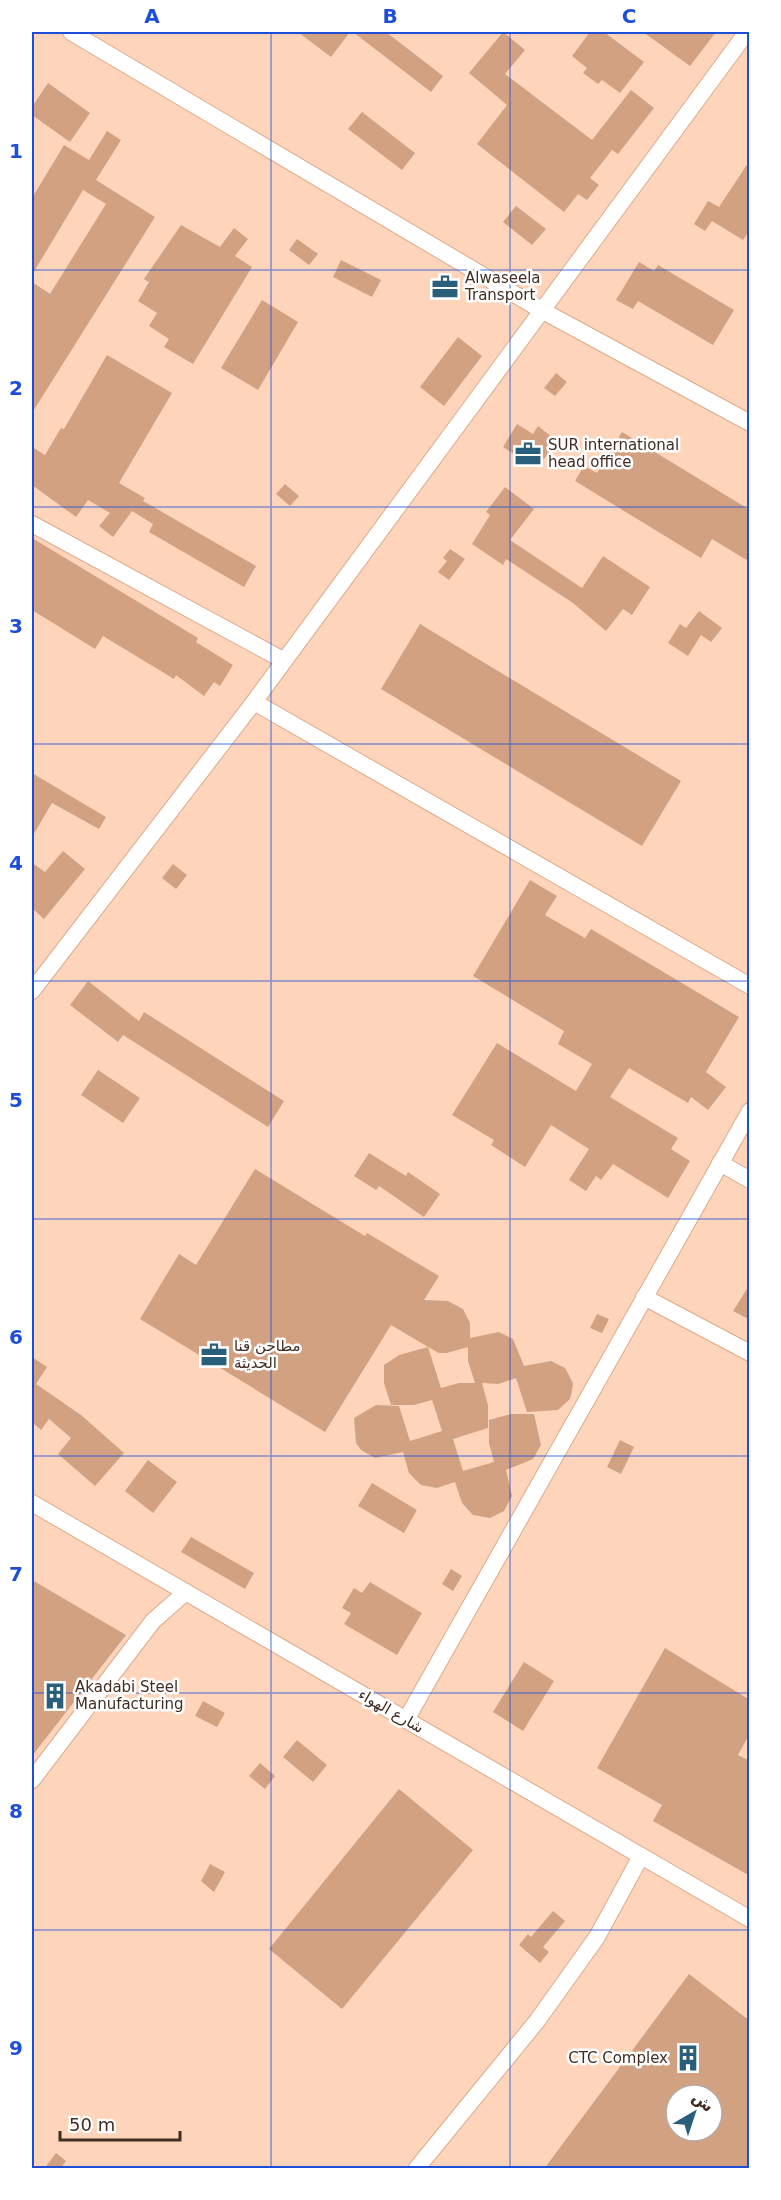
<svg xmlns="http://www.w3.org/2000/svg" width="781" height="2200" font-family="'DejaVu Sans','Noto Sans Arabic',sans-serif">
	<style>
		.building { fill: #d2a182; fill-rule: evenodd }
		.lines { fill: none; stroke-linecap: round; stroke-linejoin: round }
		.minor-casing { stroke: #dcaa8b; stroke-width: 18 }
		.minor { stroke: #fff; stroke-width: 16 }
		.grid { fill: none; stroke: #1d4ed8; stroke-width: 1.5; stroke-opacity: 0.55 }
		.labels { text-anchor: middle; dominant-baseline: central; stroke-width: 5; stroke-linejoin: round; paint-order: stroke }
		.poi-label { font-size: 15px; fill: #412d21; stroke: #fff; text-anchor: start }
		.street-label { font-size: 15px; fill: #412d21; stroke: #fff }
		.neatline { fill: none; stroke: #1d4ed8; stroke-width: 2 }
		.grid-label { font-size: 20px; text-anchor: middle; font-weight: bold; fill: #1d4ed8 }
	</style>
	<rect width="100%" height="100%" fill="#fed5bb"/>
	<g class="building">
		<path d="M298 32H350L331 57Z"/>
		<path d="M353 32H386L443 76 431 92Z"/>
		<path d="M503 32 525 50 505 74 592 140 631 90 654 108 618 154 612 150 590 178 599 185 587 200 578 194 564 212 477 144 507 105 469 73Z"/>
		<path d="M590 32H604L644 62 620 93 602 80 598 84 583 73 587 68 572 56Z"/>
		<path d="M643 32H716L690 66Z"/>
		<path d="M48 83 90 113 70 142 32 115V107Z"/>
		<path d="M362 112 415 153 402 170 348 129Z"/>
		<path d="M107 131 121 140 96 180 155 217 32 413V282L50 294 106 204 83 190 32 275V198L64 145 89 160Z"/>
		<path d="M750 160V230L743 240 712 221 705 231 694 224 708 201 719 207Z"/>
		<path d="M516 206 546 229 532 245 503 222Z"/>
		<path d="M181 225 220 247 234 228 248 239 235 256 252 267 193 364 164 347 169 339 149 326 157 313 138 301 149 282 144 279Z"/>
		<path d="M297 239 318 254 309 265 289 250Z"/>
		<path d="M341 260 381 280 372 297 333 277Z"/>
		<path d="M639 262 654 271 658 265 734 310 713 345 638 301 633 309 616 300Z"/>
		<path d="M262 300 298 322 258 390 221 368Z"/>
		<path d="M458 337 482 356 444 406 420 387Z"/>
		<path d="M107 355 172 393 119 483 145 498 143 501 256 566 244 587 149 532 153 524 132 511 113 537 99 526 110 513 88 500 76 517 32 485V447L45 455 61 428 64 429Z"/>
		<path d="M556 373 567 382 555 396 544 388Z"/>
		<path d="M517 424 533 434 538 426 557 441 544 459 538 455 531 465 503 447Z"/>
		<path d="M622 432 750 510V562L712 539 701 558 575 481 584 466 597 473Z"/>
		<path d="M285 484 299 496 290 506 276 494Z"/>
		<path d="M505 487 534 509 510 540 582 588 603 556 650 587 632 615 623 609 606 631 573 603 506 559 503 565 472 544 490 515 486 512Z"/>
		<path d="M32 538 198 638 196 642 233 665 220 686 214 682 204 696 176 675 174 679 103 636 95 649 32 610Z"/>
		<path d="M450 549 465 559 449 580 438 572 447 561 443 558Z"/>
		<path d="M699 611 722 628 711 642 701 635 688 656 668 643 680 624 686 628Z"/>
		<path d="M420 624 681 781 642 846 381 689Z"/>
		<path d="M32 773 106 817 99 829 52 803 32 837Z"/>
		<path d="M63 851 85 869 44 919 32 908V863L45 872Z"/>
		<path d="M173 864 187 875 176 889 162 878Z"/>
		<path d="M530 880 557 896 545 915 585 938 591 929 739 1017 706 1072 726 1087 708 1110 691 1097 688 1103 629 1068 610 1097 678 1138 671 1149 690 1161 668 1198 613 1164 601 1180 596 1176 586 1191 569 1180 589 1149 551 1125 525 1167 491 1145 494 1140 452 1115 497 1043 576 1091 592 1064 558 1044 564 1031 473 976Z"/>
		<path d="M88 981 139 1021 144 1012 284 1101 268 1127 123 1035 118 1042 70 1005Z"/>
		<path d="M98 1070 140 1098 123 1123 81 1095Z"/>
		<path d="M369 1153 406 1176 408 1172 440 1194 424 1217 379 1186 376 1190 354 1176Z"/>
		<path d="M255 1169 365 1236 367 1233 439 1276 424 1300 448 1301 463 1309 470 1323V1338L499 1332 513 1339 524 1366 551 1361 565 1368 573 1383 572 1391 570 1399 558 1410 527 1412 516 1378 498 1384 482 1383 488 1405V1428L453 1439 463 1471 494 1462 489 1443V1420L511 1414H534L541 1445 533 1459 506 1470 512 1496 504 1511 490 1518 473 1515 462 1503 455 1482 437 1488 421 1485 409 1473 403 1452 375 1458 361 1450 356 1443 354 1418 376 1405 399 1406 410 1441 442 1431 432 1400 414 1405H391L384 1383V1365L399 1355 428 1347 391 1325 325 1432 140 1319 179 1254 196 1265ZM428 1347 439 1353H447L468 1347V1361L475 1383H459L441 1388Z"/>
		<path d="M750 1284V1320L733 1311Z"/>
		<path d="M597 1314 609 1319 602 1333 590 1328Z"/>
		<path d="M32 1357 47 1367 36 1384 81 1415 124 1453 95 1486 58 1454 71 1438 49 1419 41 1430 32 1422Z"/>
		<path d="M620 1440 634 1447 621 1474 607 1467Z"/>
		<path d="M148 1460 177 1482 153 1513 125 1491Z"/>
		<path d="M372 1483 417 1510 404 1533 358 1506Z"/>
		<path d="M191 1537 254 1573 245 1589 181 1552Z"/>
		<path d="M451 1569 462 1576 453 1591 442 1584Z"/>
		<path d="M32 1580 126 1635 32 1756Z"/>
		<path d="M370 1582 422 1613 397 1655 344 1624 351 1613 342 1608 354 1588 362 1593Z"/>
		<path d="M665 1648 750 1700V1733L738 1755 750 1761V1876L653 1821 662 1805 597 1768Z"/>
		<path d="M524 1662 554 1681 523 1731 493 1712Z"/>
		<path d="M203 1701 225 1713 217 1727 195 1716Z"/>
		<path d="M297 1740 327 1765 313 1782 283 1757Z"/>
		<path d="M260 1763 275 1776 265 1789 249 1776Z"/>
		<path d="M399 1789 473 1850 342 2009 269 1949Z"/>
		<path d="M210 1864 225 1872 214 1892 201 1881Z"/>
		<path d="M553 1911 565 1921 543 1947 549 1952 540 1963 519 1945 528 1934 531 1937Z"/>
		<path d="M689 1974 750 2021V2169H544ZM676 2095H712V2131H676Z"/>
		<path d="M56 2153 66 2161 60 2169H44Z"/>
	</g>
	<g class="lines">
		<g class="minor-casing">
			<g id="minor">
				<path d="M71 32 543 311 750 423"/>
				<path d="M32 524 283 660"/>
				<path d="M254 702 750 986"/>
				<path d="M32 991 254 702 747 32"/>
				<path d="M720 1163 750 1180"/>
				<path d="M644 1297 750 1353"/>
				<path d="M32 1503 750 1919"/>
				<path d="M406 1720 750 1111"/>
				<path d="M32 1780 153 1621 186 1592"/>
				<path d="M417 2168 537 2021 597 1937 641 1856"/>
			</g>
		</g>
		<use href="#minor" class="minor"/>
	</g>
	<path class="grid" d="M271 32V2168M510 32V2168M32 270H750M32 507H750M32 744H750M32 981H750M32 1219H750M32 1456H750M32 1693H750M32 1930H750"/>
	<defs>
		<g id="office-bare" transform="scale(2.07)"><path d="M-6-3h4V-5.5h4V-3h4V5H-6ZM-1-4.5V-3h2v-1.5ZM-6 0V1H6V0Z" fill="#2a5f7b" stroke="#fff" stroke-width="2.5" paint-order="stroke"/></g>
		<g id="building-bare" transform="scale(2.07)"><path d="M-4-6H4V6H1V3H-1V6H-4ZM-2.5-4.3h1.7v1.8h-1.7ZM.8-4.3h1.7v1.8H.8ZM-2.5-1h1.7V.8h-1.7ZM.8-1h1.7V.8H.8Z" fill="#2a5f7b" stroke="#fff" stroke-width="2.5" paint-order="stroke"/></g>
	</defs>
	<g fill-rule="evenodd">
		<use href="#office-bare" x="445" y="287"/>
		<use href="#office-bare" x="528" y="454"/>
		<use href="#office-bare" x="214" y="1355"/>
		<use href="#building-bare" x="55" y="1696"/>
		<use href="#building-bare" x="688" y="2058"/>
	</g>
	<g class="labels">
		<g class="poi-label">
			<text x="465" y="278">Alwaseela<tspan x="465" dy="17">Transport</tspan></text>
			<text x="548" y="445">SUR international<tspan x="548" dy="17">head office</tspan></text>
			<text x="234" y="1346">مطاحن قنا<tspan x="234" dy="17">الحديثة</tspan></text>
			<text x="75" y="1687">Akadabi Steel<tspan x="75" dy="17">Manufacturing</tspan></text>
			<text x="668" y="2058" text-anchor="end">CTC Complex</text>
		</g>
		<g class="street-label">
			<text transform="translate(391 1711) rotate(30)">شارع الهواء</text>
		</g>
	</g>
	<rect width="781" height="2200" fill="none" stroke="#ffffff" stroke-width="66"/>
	<g transform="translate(694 2113) rotate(39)"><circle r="28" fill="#ffffff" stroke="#b3aba6" stroke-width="1.5"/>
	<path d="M0-4.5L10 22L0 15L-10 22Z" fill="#2a5f7b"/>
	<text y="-9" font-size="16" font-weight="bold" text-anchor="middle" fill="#412d21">ش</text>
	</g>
	<path d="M60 2131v9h120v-9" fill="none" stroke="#412d21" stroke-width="3"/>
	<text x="69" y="2131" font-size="18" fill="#412d21" stroke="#ffffff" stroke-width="4.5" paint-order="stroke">50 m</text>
	<rect x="33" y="33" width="715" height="2134" class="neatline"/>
	<g class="grid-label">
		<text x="152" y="23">A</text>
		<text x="390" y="23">B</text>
		<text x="629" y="23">C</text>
		<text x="16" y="158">1</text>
		<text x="16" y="395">2</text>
		<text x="16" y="633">3</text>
		<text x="16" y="870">4</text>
		<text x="16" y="1107">5</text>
		<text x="16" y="1344">6</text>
		<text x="16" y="1581">7</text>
		<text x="16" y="1818">8</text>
		<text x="16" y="2055">9</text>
	</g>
</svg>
